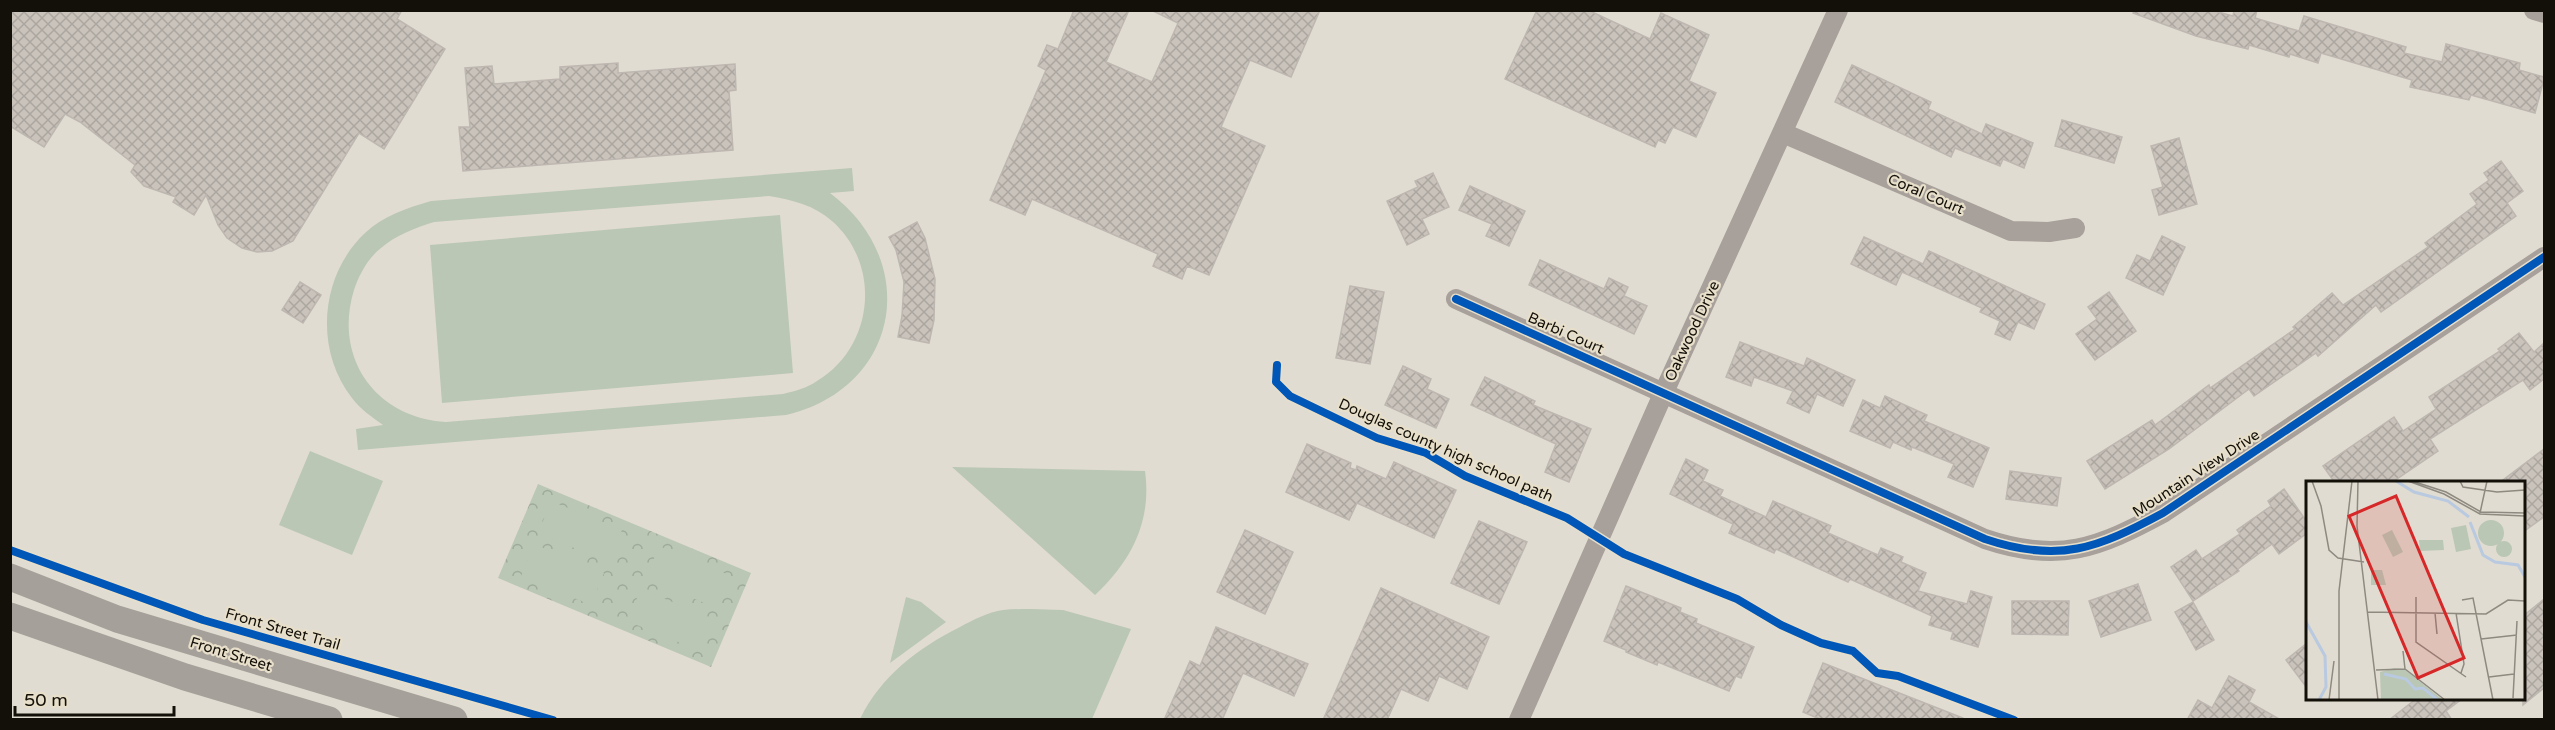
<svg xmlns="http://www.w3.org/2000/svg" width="2555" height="730" font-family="'Varela Round',sans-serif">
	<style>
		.park { fill: url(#park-crowns) }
		.pitch { fill: #bac7b5; fill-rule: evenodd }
		.building { fill: url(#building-cross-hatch); stroke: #beb7b1; stroke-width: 1.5 }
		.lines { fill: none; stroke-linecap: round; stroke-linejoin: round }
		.minor { stroke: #a7a09b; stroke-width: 20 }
		.secondary { stroke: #a6a09a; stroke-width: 27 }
		.cycleway-casing { stroke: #e8dfca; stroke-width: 11 }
		.cycleway { stroke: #0057b8; stroke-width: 8 }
		.labels { text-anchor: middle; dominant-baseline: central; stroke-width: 4.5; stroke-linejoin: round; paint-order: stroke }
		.street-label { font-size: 15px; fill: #131009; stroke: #e8dfca }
		.inset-river { fill: none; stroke: #b8c9e0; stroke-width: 3 }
		.inset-road { fill: none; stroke: #8f8a81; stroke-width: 1.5 }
		.view { fill: #d62828; fill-opacity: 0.15; stroke: #d62828; stroke-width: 3 }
		.inset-edge { fill: none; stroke: #131009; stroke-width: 3 }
	</style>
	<defs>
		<pattern id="park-crowns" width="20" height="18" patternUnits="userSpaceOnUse" patternTransform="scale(1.5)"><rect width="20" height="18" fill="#bac7b5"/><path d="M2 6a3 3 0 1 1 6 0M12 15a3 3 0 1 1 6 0" fill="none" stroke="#9faa9a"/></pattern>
		<pattern id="building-cross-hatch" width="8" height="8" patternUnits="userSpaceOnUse" patternTransform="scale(1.5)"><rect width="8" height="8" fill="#c9c3bc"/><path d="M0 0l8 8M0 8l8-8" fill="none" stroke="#aca6a0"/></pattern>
	</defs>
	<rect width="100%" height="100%" fill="#e1dcd1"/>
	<path class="park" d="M538 484 751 573 711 667 498 578Z"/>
	<g class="pitch">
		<path d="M852 168 854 191 830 193C922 262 900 388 786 415L358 450 356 429 383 425C372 417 360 409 352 398 314 350 320 275 365 233 383 216 407 208 431 201ZM769 196C792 200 814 205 832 221 882 265 874 347 817 381 807 388 795 391 783 394L446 422C376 418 333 358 354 290 359 275 368 258 381 248 396 235 415 228 434 222Z"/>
		<path d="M780 215 793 373 442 403 430 245Z"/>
		<path d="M310 451 383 481 352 555 279 525Z"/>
		<path d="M952 467 1145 471C1152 522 1131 561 1095 595Z"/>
		<path d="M551 501 622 530 608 562 538 533Z"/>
		<path d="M534 544 604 573 591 605 521 576Z"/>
		<path d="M659 546 729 575 716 608 646 578Z"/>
		<path d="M641 589 711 618 698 650 627 621Z"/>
		<path d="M906 597 921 602 946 622 890 663Z"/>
		<path d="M1031 609 1063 610 1131 629 1092 719H860C881 676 918 648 960 627 973 620 988 612 1003 610 1012 609 1022 609 1031 609Z"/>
	</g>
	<g class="building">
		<path d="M10 10H402L397 19 445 49 384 149 359 133 293 241 272 251 257 252 242 248 227 238 218 225 206 195 194 215 173 202 176 197 144 186 131 172 135 165 80 122 65 114 44 147 10 126Z"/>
		<path d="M1074 10H1129L1106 62 1152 82 1178 23 1151 10H1320L1291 77 1250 60 1221 127 1265 146 1209 275 1187 266 1182 279 1153 266 1158 254 1032 199 1025 215 990 200 1046 70 1038 66 1047 45 1058 49Z"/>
		<path d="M1537 10H1588L1650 39 1661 13 1709 35 1689 81 1716 93 1696 137 1673 127 1665 143 1658 140 1655 147 1505 79Z"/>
		<path d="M2134 10H2211L2233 16 2234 10H2257L2255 18 2299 31 2304 16 2406 47 2404 53 2442 62 2446 44 2520 63 2519 70 2544 77V79L2535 113 2471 95 2469 100 2410 87 2412 80 2321 53 2318 63 2290 54 2289 57 2249 45 2248 49 2196 36 2133 13Z"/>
		<path d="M618 63V73L735 64 736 90 729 91 733 150 463 171 459 127H470L465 68 492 66 494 84 560 79V67Z"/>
		<path d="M1852 65 1931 102 1928 109 1982 134 1986 124 2033 143 2024 168 2003 159 2000 166 1955 148 1951 157 1835 102Z"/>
		<path d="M2062 120 2122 137 2114 163 2055 146Z"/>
		<path d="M2179 138 2197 204 2159 215 2152 190 2163 187 2151 146Z"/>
		<path d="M2501 161 2523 191 2507 203 2516 216 2381 312 2376 305 2318 356 2316 353 2254 396 2249 389 2169 449 2105 489 2087 461 2152 420 2155 425 2209 385 2210 388 2295 329 2293 327 2332 293 2343 305 2428 247 2425 243 2477 204 2470 194 2489 180 2484 173Z"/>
		<path d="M1433 173 1449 207 1422 219 1429 234 1407 245 1387 201 1418 187 1415 181Z"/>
		<path d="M1470 186 1525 211 1509 246 1486 236 1492 224 1459 210Z"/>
		<path d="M917 222 925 238 935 279 934 320 929 343 898 337 902 316 904 282 896 250 889 237Z"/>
		<path d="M2162 236 2185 247 2163 295 2126 278 2137 255 2150 261Z"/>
		<path d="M1864 237 1923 264 1929 251 2045 304 2034 329 2018 322 2010 340 1995 334 2000 321 1980 312 1982 308 1902 272 1896 285 1851 264Z"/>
		<path d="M1540 260 1604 289 1609 278 1628 287 1624 296 1647 306 1634 334 1529 285Z"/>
		<path d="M300 282 321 295 303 323 282 310Z"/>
		<path d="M1350 286 1384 292 1370 364 1336 358Z"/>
		<path d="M2109 292 2136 331 2095 360 2076 334 2097 319 2088 307Z"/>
		<path d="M2519 333 2534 352 2544 343V379L2530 390 2523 380 2430 439 2438 451 2391 483H2335L2323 466 2394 417 2403 431 2436 409 2429 397 2500 351 2498 349Z"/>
		<path d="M1740 342 1804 366 1807 358 1855 380 1843 406 1817 394 1809 413 1787 403 1793 391 1754 377 1751 386 1726 377Z"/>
		<path d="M1403 366 1431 379 1427 389 1449 399 1436 428 1385 405Z"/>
		<path d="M1485 377 1535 401 1533 405 1591 429 1569 482 1545 472 1556 444 1471 405Z"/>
		<path d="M1885 396 1927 415 1924 421 1989 448 1973 487 1948 477 1954 464 1912 447 1911 450 1893 442 1890 448 1850 431 1863 400 1880 408Z"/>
		<path d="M1307 444 1351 463 1350 468 1356 470 1357 466 1386 479 1394 462 1456 490 1434 538 1357 503 1349 520 1286 492Z"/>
		<path d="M2544 449V517L2523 532V483H2499Z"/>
		<path d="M1686 459 1708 470 1703 481 1723 490 1720 496 1766 517 1773 501 1831 526 1828 533 1878 555 1881 548 1903 557 1901 562 1926 573 1918 591 1967 604 1971 591 1992 597 1978 647 1951 639 1953 632 1929 625 1932 616 1850 579 1848 582 1776 549 1774 553 1729 533 1733 524 1670 494Z"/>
		<path d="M2010 471 2061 478 2057 506 2006 499Z"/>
		<path d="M2284 489 2307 522V533L2279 554 2272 544 2238 569 2239 571 2193 601 2171 567 2196 550 2202 559 2240 534 2237 530 2271 506 2268 501Z"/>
		<path d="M1479 521 1527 542 1499 604 1451 583Z"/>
		<path d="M1245 530 1293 552 1265 614 1217 592Z"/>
		<path d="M2138 584 2151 620 2101 637 2089 601Z"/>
		<path d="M1626 586 1681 608 1680 612 1697 619 1696 623 1754 647 1741 678 1736 676 1729 691 1658 662 1657 665 1626 652V650L1604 641Z"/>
		<path d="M1381 588 1489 637 1467 689 1439 676 1428 701 1401 689 1387 720H1323Z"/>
		<path d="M2544 599V688L2523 705V616Z"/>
		<path d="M2012 601H2069L2068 635 2012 634Z"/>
		<path d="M2193 602 2214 640 2196 650 2175 612Z"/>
		<path d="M1216 627 1308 664 1294 696 1243 673 1222 720H1164L1190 661 1200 666Z"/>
		<path d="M2307 643V688L2286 660Z"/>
		<path d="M1823 663 1963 718V720H1822L1803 712Z"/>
		<path d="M2229 676 2255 690 2249 702 2281 720H2187L2198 700 2212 708Z"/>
		<path d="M2416 699H2462L2446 711 2452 720H2389Z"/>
	</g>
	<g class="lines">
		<g class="minor">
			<path d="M2534 10 2544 13"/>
			<path d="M1783 133 2011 231 2049 232 2075 228"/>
			<path d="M1456 299 1985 539C2059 564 2098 548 2163 513L2544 257"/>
			<path d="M1519 720 1664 392 1838 10"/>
		</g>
		<g class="secondary">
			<path d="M10 577 117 619 454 720"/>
			<path d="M10 616 185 677 329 720"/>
		</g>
		<g class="cycleway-casing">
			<g id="cycleway">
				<path d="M1456 299 1985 539C2059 564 2098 548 2163 513L2544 257"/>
				<path d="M1277 365 1276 382 1290 396 1377 438 1426 453 1465 476 1567 518 1624 554 1737 599 1781 625 1821 643 1853 651 1877 673 1898 676 2014 720"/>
				<path d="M10 550 203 620 553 720"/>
			</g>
		</g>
		<use href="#cycleway" class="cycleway"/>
	</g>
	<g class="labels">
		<g class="street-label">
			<text transform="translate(1926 194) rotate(23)">Coral Court</text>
			<text transform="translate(1692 331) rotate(-65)">Oakwood Drive</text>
			<text transform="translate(1566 333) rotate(24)">Barbi Court</text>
			<text transform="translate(1446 450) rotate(24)">Douglas county high school path</text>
			<text transform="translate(2196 473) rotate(-33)">Mountain View Drive</text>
			<text transform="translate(283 629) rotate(16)">Front Street Trail</text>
			<text transform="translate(231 654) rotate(17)">Front Street</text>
		</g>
	</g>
	<g transform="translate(2306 481)">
		<rect width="219" height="219" fill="#e1dcd1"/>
		<path d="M88 187 98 188 137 219H75L74 191Z" fill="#bac7b5"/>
		<path d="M172 52a13 13 0 1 1 26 0a13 13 0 1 1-26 0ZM160 44 165 68 150 71 145 47ZM86 49 97 71 87 76 76 54ZM113 59H137L138 69 114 70ZM190 68a8 8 0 1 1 16 0a8 8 0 1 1-16 0ZM65 89H76L80 104H65Z" fill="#bac7b5"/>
		<path class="inset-river" d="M90 0 108 11 142 20 163 36M164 41 177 74 189 81 212 84 219 96M0 141 19 175 20 206 13 219M78 193 100 198 109 208 117 207 132 219"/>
		<path class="inset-road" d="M6 0 15 25 23 69 32 77 58 81M52 0 51 45 72 219M102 0 138 13 174 33 219 35M106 0 140 11 175 31 219 32M154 0 157 6 191 11 219 9M174 32 181 0M110 116V161L160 196M156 119 167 117 187 219M62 131 180 133 202 119 219 120M129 132 131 153M150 132 158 183 155 192M175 158 211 154M97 170 99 188M70 189 99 188 139 219M183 196 208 193M207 217 211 140M23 219 28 180M33 219V110L46 0"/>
		<path class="view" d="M90 15 158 177 112 197 43 35Z"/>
		<rect width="219" height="219" class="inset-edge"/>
	</g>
	<rect width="2555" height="730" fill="none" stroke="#131009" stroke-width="24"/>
	<path d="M15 706v9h159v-9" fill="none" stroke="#131009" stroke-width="3"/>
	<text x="24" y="706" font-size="18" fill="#131009" stroke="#e8dfca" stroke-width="4.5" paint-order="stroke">50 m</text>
</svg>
